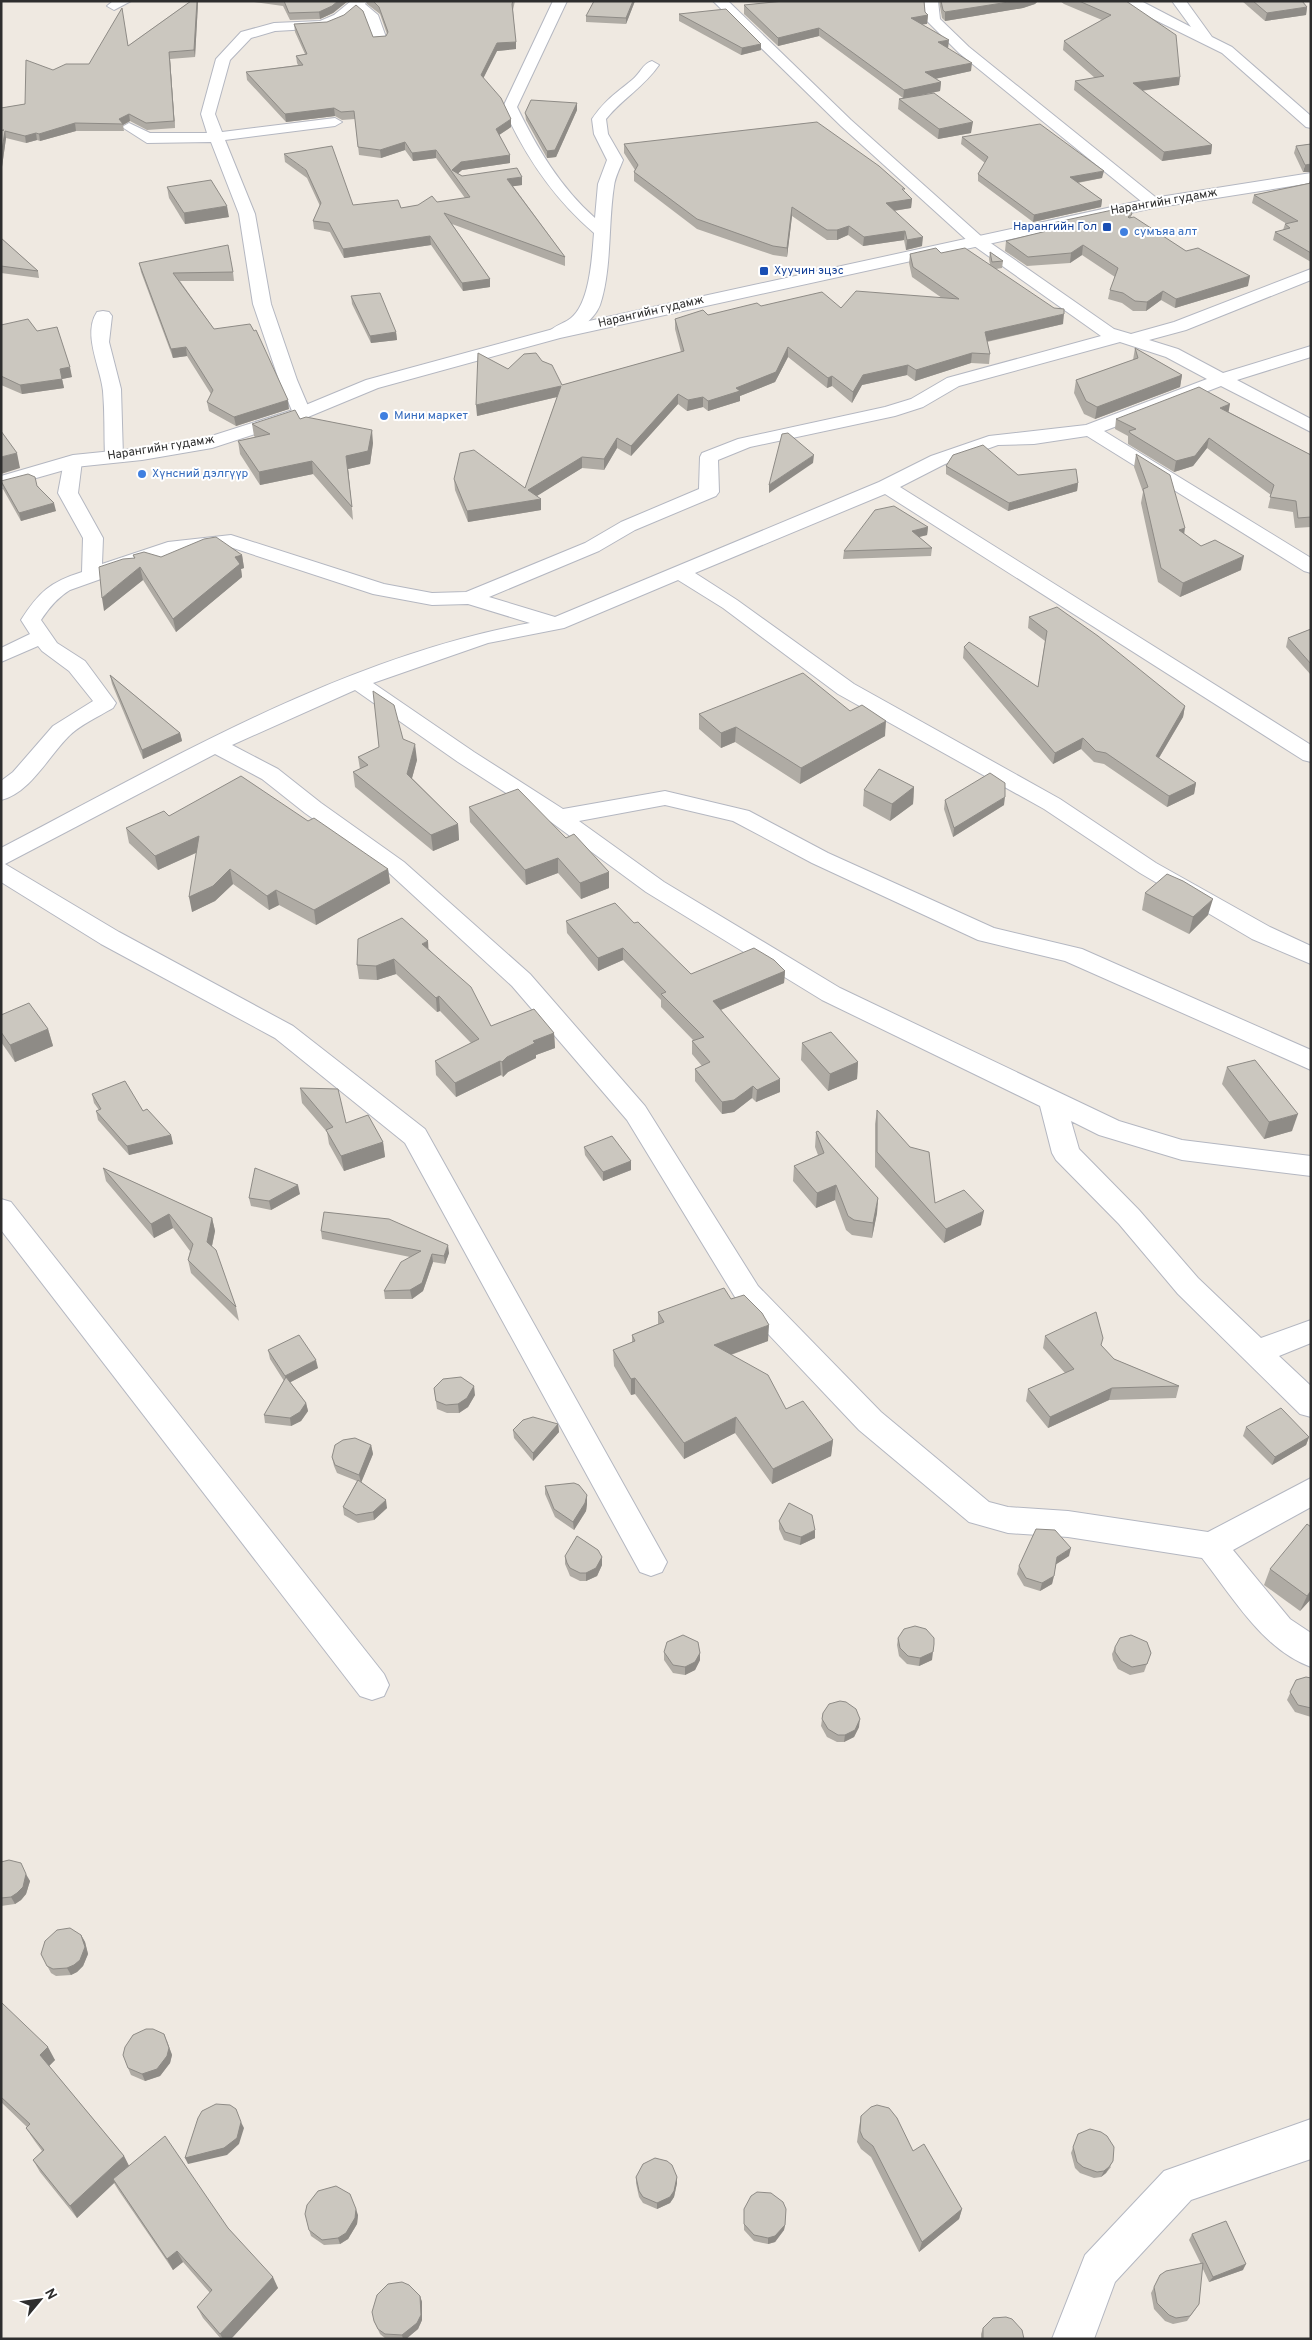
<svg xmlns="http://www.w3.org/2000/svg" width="1312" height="2340" font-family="Overpass,sans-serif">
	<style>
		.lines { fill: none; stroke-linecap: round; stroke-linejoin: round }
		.minor-casing { stroke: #b4b7c1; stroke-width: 2 }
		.secondary-casing { stroke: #b4b7c1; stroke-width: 2 }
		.minor { fill: #fff; fill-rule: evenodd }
		.secondary { fill: #fff; fill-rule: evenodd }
		.wall { fill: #afaba4 }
		.shaded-wall { fill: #8e8b86 }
		.building { fill: #cbc7bf; stroke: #8e8b86 }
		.transit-dot { fill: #1a4fb4; stroke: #fff; stroke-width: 2 }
		.shop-dot { fill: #3f7fe0; stroke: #fff; stroke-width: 2 }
		.labels { text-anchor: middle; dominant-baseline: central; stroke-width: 4; stroke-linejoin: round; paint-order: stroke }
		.far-street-label { font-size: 12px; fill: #2e2e2e; stroke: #fff }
		.far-transit-label { font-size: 12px; fill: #164399; stroke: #fff; text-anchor: end }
		.far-shop-label { font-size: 12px; fill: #366cbe; stroke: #fff; text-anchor: start }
	</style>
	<rect width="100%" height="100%" fill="#efe9e1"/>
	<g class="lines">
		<g class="minor-casing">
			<g id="minor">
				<path d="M113 1H131L114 10 107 6Z"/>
				<path d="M351 1H367L365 4 378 15 387 40 385 43H375L365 17 357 10 344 21 327 28 275 31 251 38 230 60 215 114 222 132 335 118 342 122 335 126 225 140 255 214 271 304 297 380 311 413 308 417H296L293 413 279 380 253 304 239 214 211 142 147 143 122 127 129 123 150 133H207L201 114 216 59 241 32 274 23 320 21 334 15Z"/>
				<path d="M553 1H567L517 107C537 148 560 187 595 218L598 184 607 160 594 134 592 119C605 100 615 94 632 80 640 74 643 63 652 61L659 65C644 87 623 98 606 119L608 134 623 160C620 168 615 177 614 186 608 223 612 269 600 305 594 321 568 341 551 337L548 333C554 325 564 324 571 318 590 303 592 257 594 233 553 198 525 156 503 107Z"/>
				<path d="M713 1H728L851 120 982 237 1114 329 1131 334 1174 322 1311 269V280L1186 330 1149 340 1178 349 1223 373 1311 346V357L1237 380 1311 419V432L1221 386 1104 431 1311 558V573L1304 571 1087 436 1034 444 998 445 945 464 900 487 1311 745V762L1303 760 885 494 695 573 737 600 854 684 1060 799 1156 863 1270 927 1311 946V964L1252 939 1140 873 1044 809 838 694 723 608 678 580 564 628 488 643 373 683 474 752 563 809 665 791 749 811 828 853 994 928 1082 949 1311 1050V1070L1065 961 978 940 812 863 733 821 665 805 579 821 664 882 840 988 1119 1121 1182 1140 1311 1156V1176L1182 1160 1099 1135 1071 1121 1079 1149 1139 1210 1198 1278 1261 1338 1311 1320V1343L1279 1356 1311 1386V1417L1300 1414 1178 1294 1119 1224 1056 1160 1052 1153 1040 1106 822 1000 646 892 551 822 458 762 355 690 232 745 278 769 321 803 404 862 530 974 645 1106 758 1286 881 1412 989 1502 1008 1507 1068 1511 1208 1532 1311 1478V1507L1233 1550 1290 1619 1311 1633V1667C1262 1649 1233 1597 1202 1558L1068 1537 1008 1533 969 1522 859 1430 738 1302 627 1120 512 986 388 872 305 813 262 779 215 754 5 864 119 932 293 1026 425 1129 667 1562 662 1572 651 1576 640 1572 405 1143 275 1038 101 944 1 882V848C170 760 341 658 530 623L468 604 432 605 373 594 230 547 171 554 70 590C57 598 49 608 41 620L57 643 85 661 116 703 113 708C98 717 79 725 68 737 48 757 30 793 1 800V781L13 772 53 726 93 701 69 671 42 651 38 646 1 662V648L30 634 21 620C39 592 50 582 82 572L83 538 58 493 64 461 66 457H80L82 461 78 493 103 538 102 564 168 542 231 535 384 584 432 593 466 592 585 543 621 522 699 489 700 457 702 453 738 439 885 407 911 399 947 378 1101 336 970 243 841 126ZM1120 342 1166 357 1207 379 1086 425 989 436 931 456 879 482 555 617 489 597 599 551 635 530 716 496 719 492 718 460 750 447 895 416 923 407 959 386Z"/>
				<path d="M924 1H938L940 19 969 47 1159 200 1161 203 1159 206H1147L959 53 926 20Z"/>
				<path d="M1125 1H1141L1191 27 1172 1H1186L1212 37 1232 47 1311 116V128L1306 127 1222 53 1137 11Z"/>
				<path d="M103 311 109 312 112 316 109 342 121 389 123 457 121 461H107L105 457C104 435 105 413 103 391 101 368 82 334 97 312Z"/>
				<path d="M1 1199 11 1202 384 1674 389 1685 384 1696 372 1700 360 1696 1 1230Z"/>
				<path d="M1311 2119V2159L1191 2200 1115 2282 1094 2339H1052L1085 2255 1164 2171Z"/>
			</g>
		</g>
		<g class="secondary-casing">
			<path id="secondary" d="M1311 173V183L1153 208 560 338 378 388 308 417 212 448 142 460 75 467 1 488V476L73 455 142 448 202 439 296 409 366 380 557 328 1153 198Z"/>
		</g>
		<use href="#minor" class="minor"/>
		<use href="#secondary" class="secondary"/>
	</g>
	<g class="wall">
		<path d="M191 1H198V3L195 57 170 59 175 128 147 130 130 121 123 125 124 131H76L40 141 37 140 26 143 6 138 1 174V108L25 104 53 70 89 64 128 46Z"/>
		<path d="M246 1H348L333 13 320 19 290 20 283 6Z"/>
		<path d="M367 1H515L513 10 516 49 497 51 483 78 511 119V127L499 135 510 163 462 170 458 173 462 176 522 185 513 186 565 257V266L452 224 490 279V287L463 291 431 245 344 258 330 232 314 229 313 221 320 206 307 178 285 162 284 154 353 205 401 208 465 198 436 158 413 161 405 150 381 158 359 155 355 119 342 120 335 116 286 122 247 80 246 72 298 65 297 63 296 56 305 54 295 32 294 24 373 37 386 36 387 34 380 14 367 4Z"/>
		<path d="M635 1 626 24 586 22V16Z"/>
		<path d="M772 1H924L925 12 928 15 927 24H922L948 48 971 71 935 79 941 82 940 91 921 95 971 133 938 139 898 109 899 99 903 98 819 36 778 46 744 14V5L773 2Z"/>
		<path d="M939 1H1038L1035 4 1023 8 945 21 942 18Z"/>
		<path d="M1060 1H1126L1179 85 1142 91 1212 145 1211 154 1162 161 1074 90 1075 81 1095 78 1063 50 1064 41 1102 20 1064 4Z"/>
		<path d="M1242 1H1302L1307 7 1306 15 1265 21Z"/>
		<path d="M679 14 761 50 741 55 679 21Z"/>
		<path d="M577 110 556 157 547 158 526 120 525 113Z"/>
		<path d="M962 137 1102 178 1078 183 1102 200 1101 207 1033 222 978 181V174L985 163 961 144Z"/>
		<path d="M624 144 905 192 912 199 911 208 894 211 922 246 906 250 904 240 863 246 848 235 837 240H827L792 216 787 257 773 255 697 229 634 181V172L635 170 624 153Z"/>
		<path d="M1311 144 1303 172 1294 153 1296 146Z"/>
		<path d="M1311 177V262L1273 240 1275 232 1283 230 1285 224H1287L1252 203 1254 195 1309 183Z"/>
		<path d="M167 187 229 217 185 224 169 198Z"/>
		<path d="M1121 212 1132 214 1131 217 1186 251 1248 286 1175 308 1161 300 1146 311H1133L1122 303 1108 299 1110 290 1115 277 1082 255 1070 263 1027 266 1005 251 1006 241 1047 231 1048 224Z"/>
		<path d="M1 238 38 271 39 278 1 273Z"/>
		<path d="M990 252 1003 261 1002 268 996 269 1063 324 987 342 990 354 989 364 971 363 915 381 907 375 862 385 852 403 832 386 827 388 788 357 775 382 740 396V401L708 411 703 407 687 411 678 404 631 456 617 448 604 470 582 468 536 496 541 510 468 522 455 490 454 479 525 488 557 397 477 416 508 369 562 385 681 352 675 329V319L708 315 761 306 841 308 942 298 912 277 909 263 910 254 941 253 990 265 989 259Z"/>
		<path d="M139 263 233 272 234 281H180L214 329 289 409 236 426 209 411 207 402 211 394 187 356 173 358 141 272Z"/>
		<path d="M351 296 396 332 397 340 371 343 352 304Z"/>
		<path d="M1 325 37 331 72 377 62 379 64 388 22 394 1 385Z"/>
		<path d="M1135 348 1182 375 1180 387 1095 419 1084 414 1074 393 1076 380 1133 360Z"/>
		<path d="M1229 412 1311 455V527L1295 528 1293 512 1268 508 1271 495 1207 448 1193 466 1174 472 1128 444V436L1115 429 1116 419Z"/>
		<path d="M300 419 373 443 370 464 348 469 353 520 313 474 260 485 240 454 238 441 255 437 254 436 252 424Z"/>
		<path d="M1136 454 1184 534 1201 546 1241 570 1180 597 1158 582 1141 503 1143 492 1134 467Z"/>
		<path d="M946 466 1078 483 1077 491 1008 511 946 474Z"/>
		<path d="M1 481 38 486 56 511 21 521 3 489Z"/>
		<path d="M928 527 927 535 919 537 932 548 931 556 843 559 844 551Z"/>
		<path d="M133 555 161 557 242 555 244 568 241 569 242 577 176 632 143 580 104 611 134 558Z"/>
		<path d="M1029 617 1185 706 1183 717 1159 758 1196 783 1194 794 1167 807 1104 764 1094 762 1081 749 1053 764 963 658 964 647 1038 687 1045 641 1028 628Z"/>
		<path d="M1311 629V675L1286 647 1288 638Z"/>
		<path d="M110 675 180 733 182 741 143 759 112 684Z"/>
		<path d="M850 711 885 736 800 784 735 742 721 748 699 729V714Z"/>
		<path d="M403 739 417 760 412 778 458 824 459 840 433 851 355 787 353 772 360 769 358 757Z"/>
		<path d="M914 787 913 804 890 821 863 806 864 790Z"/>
		<path d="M945 800 1004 805 953 837 944 809Z"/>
		<path d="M469 807 566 838 609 872V888L581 899 558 873 526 885 470 822Z"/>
		<path d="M169 816 308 821 388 869 390 883 316 925 279 905 269 910 233 884 215 901 192 912 196 853 158 870 129 843 126 828Z"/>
		<path d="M1145 893 1208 915 1189 934 1142 910Z"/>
		<path d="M566 921 634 923 691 974 785 971 784 983 721 1010 780 1092 756 1102 752 1098 734 1112 722 1114 695 1081V1069L702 1066 692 1054V1041H694L661 1007V1000L623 960 598 971 567 933Z"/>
		<path d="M429 949 491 1026 554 1033 555 1048 536 1055V1058L508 1072 503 1077 501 1075 456 1097 436 1075 435 1061 471 1043 440 1011 437 1012 396 974 377 980 359 979 357 965Z"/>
		<path d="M1 1015 48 1029 53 1046 15 1062 1 1042Z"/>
		<path d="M802 1043 858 1062 857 1079 828 1091 801 1060Z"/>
		<path d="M1227 1067 1292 1131 1264 1139 1222 1084Z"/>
		<path d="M300 1088 346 1123 383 1142 385 1157 344 1171 329 1144 327 1132 302 1103Z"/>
		<path d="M92 1094 171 1135 173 1144 129 1155 98 1120 96 1111 99 1110 94 1103Z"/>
		<path d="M877 1110 935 1203 981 1225 944 1243 875 1167V1124Z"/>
		<path d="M816 1132 878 1198 877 1213 872 1238 852 1235 846 1230 835 1200 816 1208 793 1181 794 1166 818 1155 815 1147Z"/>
		<path d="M584 1147 631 1161V1170L603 1181 585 1155Z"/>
		<path d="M103 1168 212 1218 215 1231 212 1246 236 1307 239 1321 191 1273 188 1260 190 1251 173 1228 154 1238 106 1181Z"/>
		<path d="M300 1194 271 1210 251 1206 249 1198Z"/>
		<path d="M321 1231 449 1253 445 1264 433 1262 423 1291 412 1299H385L384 1291 410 1257 322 1239Z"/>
		<path d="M731 1299 768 1341 731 1355 786 1409 833 1440 831 1456 772 1484 735 1433 684 1459 635 1394 631 1395 614 1366 613 1350 632 1343V1335L658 1324V1312Z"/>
		<path d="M1045 1336 1101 1345 1114 1359 1179 1386 1176 1398 1109 1400 1048 1428 1026 1401 1028 1389 1065 1373 1043 1348Z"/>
		<path d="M268 1350 318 1368 290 1382 306 1403 308 1411 301 1421 291 1426 265 1423 264 1415 284 1381 270 1359Z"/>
		<path d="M434 1388 475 1395 468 1407 459 1413H447L437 1409Z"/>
		<path d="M558 1424 559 1432 533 1461 514 1438 513 1430Z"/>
		<path d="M1246 1427 1309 1437 1306 1445 1272 1465 1243 1436Z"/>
		<path d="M371 1445 373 1454 361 1482 387 1508 374 1520 358 1523 344 1515 343 1507 357 1481 337 1473 334 1466 332 1457Z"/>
		<path d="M545 1486 587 1495V1504L586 1511 574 1530 555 1517 545 1494Z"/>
		<path d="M779 1521 815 1538 800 1545 784 1540 779 1529Z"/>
		<path d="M1311 1527V1599L1300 1611 1264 1585 1270 1569Z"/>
		<path d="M565 1556 602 1565 597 1576 586 1581H580L570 1576 568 1571 565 1564Z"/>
		<path d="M1069 1556 1056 1564 1052 1584 1040 1591 1024 1586 1017 1574 1019 1566Z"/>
		<path d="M898 1638 932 1660 919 1666 907 1664 899 1656 897 1645Z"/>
		<path d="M1115 1647 1151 1653 1144 1672 1130 1675 1118 1669 1113 1660 1112 1654Z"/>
		<path d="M664 1652 700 1653V1660L695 1670 685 1675 673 1673 664 1660Z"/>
		<path d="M1311 1678V1717L1295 1712 1287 1700 1296 1680Z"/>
		<path d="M823 1713 859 1727 854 1737 844 1742H837L827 1737 821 1726Z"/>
		<path d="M1 1862 30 1881 26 1894 21 1900 15 1904 1 1906Z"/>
		<path d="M81 1935 85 1942 88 1954 83 1966 77 1972 71 1975 56 1976 51 1973 41 1954Z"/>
		<path d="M1 2004 55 2060 49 2066 124 2156 129 2166 228 2228 278 2288 231 2339H221L203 2318 197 2307 210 2293 183 2262 173 2270 119 2191 114 2183 77 2218 40 2172 33 2160 42 2151 34 2140 26 2128 27 2127 1 2102Z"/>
		<path d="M167 2041 172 2055 170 2063 160 2076 145 2081 131 2075 128 2068Z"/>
		<path d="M861 2116 962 2209 959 2219 919 2252 871 2157 861 2149 857 2142 859 2127Z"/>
		<path d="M1078 2134 1111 2167 1106 2173 1101 2177 1094 2178 1080 2173 1075 2168 1071 2153Z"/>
		<path d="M636 2177 677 2183 674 2197 670 2203 657 2209 643 2203 639 2197 636 2183Z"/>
		<path d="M744 2209 785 2225 784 2230 775 2242 768 2244 754 2241 744 2230Z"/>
		<path d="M358 2215 357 2224 348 2239 340 2244 324 2245 311 2236 309 2230Z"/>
		<path d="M1192 2234 1243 2270 1209 2282 1202 2267 1199 2304 1187 2321 1173 2324 1165 2321 1154 2309 1151 2293 1160 2275 1201 2264 1189 2240Z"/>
		<path d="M420 2296 422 2302V2320L418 2329 406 2339H386L380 2334 374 2321Z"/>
		<path d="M983 2328 1024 2339H981V2334Z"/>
	</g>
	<g class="shaded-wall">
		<path d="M197 1H198V3L195 57 194 50Z"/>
		<path d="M338 1H348L333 13 320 19 319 12Z"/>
		<path d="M633 1H635L626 24V18Z"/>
		<path d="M1015 1H1038L1035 4 1023 8 945 21V12Z"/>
		<path d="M1307 7 1306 15 1265 21 1267 13Z"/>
		<path d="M928 15 927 24 910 26 911 18Z"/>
		<path d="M819 28V36L778 46V38Z"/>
		<path d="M949 40 948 49 938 42Z"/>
		<path d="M516 42V49L497 51 481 83V75L497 43Z"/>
		<path d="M761 44V50L741 55 742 48Z"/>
		<path d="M169 52 170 59 175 128 174 121Z"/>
		<path d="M972 63 971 71 925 81V72Z"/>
		<path d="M1180 77 1179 85 1131 92 1133 83Z"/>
		<path d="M941 82 940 91 903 99 904 90Z"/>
		<path d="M577 103V110L556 157 547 158V151Z"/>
		<path d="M334 108 335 116 286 122 285 114Z"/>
		<path d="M129 114 130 121 123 125 119 119Z"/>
		<path d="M511 119V127L496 137V129Z"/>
		<path d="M973 122 971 133 938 139 939 129Z"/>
		<path d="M75 123 76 131 40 141 39 134Z"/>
		<path d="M5 131 6 138 1 174V156Z"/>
		<path d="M36 133 37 140 26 143 25 136Z"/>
		<path d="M405 142V150L381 158 380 150Z"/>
		<path d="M1212 145 1211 154 1162 161 1164 152Z"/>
		<path d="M436 150V158L413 161 412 153Z"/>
		<path d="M510 155V163L462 170 455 176 452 170 461 162Z"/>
		<path d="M1311 164V172H1303L1305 165Z"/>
		<path d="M1104 171 1102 178 1069 184 1070 177Z"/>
		<path d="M522 177V185L508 187 507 179Z"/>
		<path d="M912 199 911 208 885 212 886 203Z"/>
		<path d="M1102 200 1101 207 1033 222 1034 215Z"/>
		<path d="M227 206 229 217 185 224 184 213Z"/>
		<path d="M792 207V216L787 257V248Z"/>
		<path d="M849 226 848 235 837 240V230Z"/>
		<path d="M905 231 904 240 863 246 864 237Z"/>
		<path d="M430 236 431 245 344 258 343 249Z"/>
		<path d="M923 237 922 246 906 250 907 240Z"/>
		<path d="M1083 245 1082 255 1070 263 1071 253Z"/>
		<path d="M1250 276 1248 286 1175 308 1176 299Z"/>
		<path d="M490 279V287L463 291 462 283Z"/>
		<path d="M1163 291 1161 300 1146 311 1147 302Z"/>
		<path d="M1064 314 1063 324 984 342 985 332Z"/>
		<path d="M396 332 397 340 371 343 370 336Z"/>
		<path d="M186 347 187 356 173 358 171 349Z"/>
		<path d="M788 347V357L775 382 740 396V401L708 411V401L736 388Z"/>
		<path d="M972 353 971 363 915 381 916 370Z"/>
		<path d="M908 365 907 375 862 385 852 403 853 392 863 375Z"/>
		<path d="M70 367 72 377 62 379 60 369Z"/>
		<path d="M1182 375 1180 387 1095 419 1097 407Z"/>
		<path d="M832 376V386L827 388 828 378Z"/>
		<path d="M62 379 64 388 22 394 20 385Z"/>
		<path d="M561 386V396L477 416 476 405Z"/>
		<path d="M678 394V404L631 456V446Z"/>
		<path d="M703 397V407L687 411 688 400Z"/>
		<path d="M288 400 289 409 236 426 234 417Z"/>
		<path d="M1230 404 1228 415 1220 408Z"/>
		<path d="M372 430 373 443 370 464 348 469 353 520 346 456Z"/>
		<path d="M617 438V448L604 470V459Z"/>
		<path d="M1209 438 1207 448 1193 466 1174 472 1176 461Z"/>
		<path d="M17 453 20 468 1 474V457Z"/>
		<path d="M814 455 813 463 769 493V485Z"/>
		<path d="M582 457V468L529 501 528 490Z"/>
		<path d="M312 461 313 474 260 485 259 472Z"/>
		<path d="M1078 483 1077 491 1008 511 1009 503Z"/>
		<path d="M541 499V510L468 522 467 511Z"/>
		<path d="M54 503 56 511 21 521 19 513Z"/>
		<path d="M928 527 927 535 911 539 912 531Z"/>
		<path d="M1185 528 1183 542 1179 530Z"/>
		<path d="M242 555 244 568 241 569 242 577 176 632 173 619 235 557Z"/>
		<path d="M1244 556 1241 570 1180 597 1183 583Z"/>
		<path d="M140 567 143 580 104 611 102 598Z"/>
		<path d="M1185 706 1183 717 1154 766 1156 756Z"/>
		<path d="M886 721 885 736 800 784 801 768Z"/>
		<path d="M736 727 735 742 721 748V733Z"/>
		<path d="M180 733 182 741 143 759 142 750Z"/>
		<path d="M1083 738 1081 749 1053 764 1055 753Z"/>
		<path d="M415 744 417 760 409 789 407 774Z"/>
		<path d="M1196 783 1194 794 1167 807 1169 796Z"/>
		<path d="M914 787 913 804 890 821 892 804Z"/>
		<path d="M1005 797 1004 805 953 837 954 828Z"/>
		<path d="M458 824 459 840 433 851 431 835Z"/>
		<path d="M199 836 202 850 158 870 155 856Z"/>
		<path d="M558 858V873L526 885 525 870Z"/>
		<path d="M230 869 233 884 215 901 192 912 189 897Z"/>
		<path d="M388 869 390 883 316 925 314 910Z"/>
		<path d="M609 872V888L581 899 580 883Z"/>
		<path d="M276 890 279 905 269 910 267 896Z"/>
		<path d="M1213 899 1208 915 1189 934 1193 917Z"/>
		<path d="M428 941 429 956 422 944Z"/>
		<path d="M623 948V960L598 971V958Z"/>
		<path d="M394 959 396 974 377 980 376 966Z"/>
		<path d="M785 971 784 983 713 1013V1001Z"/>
		<path d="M439 996 440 1011 437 1012 436 998Z"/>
		<path d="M48 1029 53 1046 15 1062 10 1045Z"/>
		<path d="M554 1033 555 1048 536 1055V1058L508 1072 503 1077 502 1062 507 1057 533 1041Z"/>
		<path d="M500 1061 501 1075 456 1097 455 1083Z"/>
		<path d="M858 1062 857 1079 828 1091 830 1074Z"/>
		<path d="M780 1079V1092L756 1102 757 1090Z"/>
		<path d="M753 1086 752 1098 734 1112 722 1114V1102Z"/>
		<path d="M1298 1114 1292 1131 1264 1139 1269 1122Z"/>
		<path d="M171 1135 173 1144 129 1155 127 1146Z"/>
		<path d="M383 1142 385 1157 344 1171 341 1156Z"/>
		<path d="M631 1161V1170L603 1181V1172Z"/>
		<path d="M298 1185 300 1194 271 1210 269 1201Z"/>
		<path d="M836 1185 835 1200 816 1208 817 1193Z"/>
		<path d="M878 1198 877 1213 872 1238 873 1223Z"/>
		<path d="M984 1211 981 1225 944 1243 946 1229Z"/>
		<path d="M169 1214 173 1228 154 1238 151 1224Z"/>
		<path d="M212 1218 215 1231 210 1255 207 1242Z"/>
		<path d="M448 1245 449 1253 445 1264 444 1256Z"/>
		<path d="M432 1254 433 1262 423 1291 412 1299 410 1290Z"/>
		<path d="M769 1325 768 1341 713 1361 714 1345Z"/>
		<path d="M316 1360 318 1368 287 1384 285 1376Z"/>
		<path d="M635 1378V1394L631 1395V1379Z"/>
		<path d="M474 1386 475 1395 468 1407 459 1413 458 1404Z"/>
		<path d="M1112 1388 1109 1400 1048 1428 1050 1417Z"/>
		<path d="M306 1403 308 1411 301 1421 291 1426 290 1418Z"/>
		<path d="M736 1417 735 1433 684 1459V1443Z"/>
		<path d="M558 1424 559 1432 533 1461V1453Z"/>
		<path d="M1309 1437 1306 1445 1272 1465 1275 1457Z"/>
		<path d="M833 1440 831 1456 772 1484 773 1469Z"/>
		<path d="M371 1445 373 1454 361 1483 359 1475Z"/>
		<path d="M587 1495V1504L586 1511 574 1530 573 1522Z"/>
		<path d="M386 1500 387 1508 374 1520 373 1512Z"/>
		<path d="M815 1530V1538L800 1545 801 1537Z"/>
		<path d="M1071 1548 1069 1556 1055 1565 1057 1557Z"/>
		<path d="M602 1557V1565L597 1576 586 1581V1573Z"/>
		<path d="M1054 1576 1052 1584 1040 1591 1042 1583Z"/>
		<path d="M1311 1591V1599L1300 1611 1307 1596Z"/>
		<path d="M933 1652 932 1660 919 1666 920 1658Z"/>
		<path d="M700 1653V1660L695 1670 685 1675V1667Z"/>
		<path d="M860 1719 859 1727 854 1737 844 1742 845 1735Z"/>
		<path d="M26 1874 30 1881 26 1894 21 1900 15 1904 11 1897Z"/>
		<path d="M81 1935 85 1942 88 1954 83 1966 77 1972 71 1975 67 1968Z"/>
		<path d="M164 2034 172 2055 170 2063 160 2076 145 2081 142 2074Z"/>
		<path d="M48 2047 55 2060 47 2068 40 2055Z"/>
		<path d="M241 2122 244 2128 239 2144 227 2155 188 2164 185 2158Z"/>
		<path d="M124 2156 130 2168 77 2218 70 2206Z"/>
		<path d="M1113 2161 1106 2173 1101 2177 1104 2171Z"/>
		<path d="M677 2177V2183L674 2197 670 2203 657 2209V2203Z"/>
		<path d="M356 2209 358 2215 357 2224 348 2239 340 2244 338 2238Z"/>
		<path d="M962 2209 959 2219 919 2252 922 2242Z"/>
		<path d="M785 2225 784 2230 775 2242 768 2244V2238Z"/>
		<path d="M177 2251 183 2262 173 2270 167 2259Z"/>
		<path d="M1246 2264 1243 2270 1209 2282 1213 2277Z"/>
		<path d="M273 2277 278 2288 231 2339H223L220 2334Z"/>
		<path d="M420 2296 422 2302V2320L418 2329 406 2339H403L402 2335Z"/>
	</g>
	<g class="building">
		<path d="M191 1H197L194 50 169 52 174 121 146 123 129 114 119 119 123 124 75 123 39 134 36 133 25 136 5 131 1 156V131L4 130H1V108L25 104 26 60 53 70 66 64H89L122 8 128 46Z"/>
		<path d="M284 1H338L332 6 319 12 289 13Z"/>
		<path d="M373 1H513L512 4 516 42 497 43 481 75 501 98 511 119 496 129 510 155 461 162 452 170 462 176 517 168 522 177 507 179 565 257 444 213 490 279 462 283 430 236 343 249 329 223 313 221 321 203 306 170 284 154 332 146 353 205 398 200 401 208 418 205 432 196 437 202 470 197 436 150 412 153 405 142 380 150 358 147 354 111 341 112 334 108 285 114 246 72 303 65 296 56 307 54 294 24 327 22 344 15 356 5 363 11 373 37 386 36 388 32 379 7Z"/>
		<path d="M594 1H633L626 18 586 16Z"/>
		<path d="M784 1H924L925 12 928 15 911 18 949 40 938 42 972 63 925 72 941 82 904 90 819 28 778 38 744 5Z"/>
		<path d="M941 1H1015L945 12 943 10Z"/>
		<path d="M1079 1H1126L1176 35 1180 77 1133 83 1212 145 1164 152 1075 81 1104 76 1064 41 1111 15Z"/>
		<path d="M1253 1H1302L1307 7 1267 13Z"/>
		<path d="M726 9 761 44 742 48 679 14Z"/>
		<path d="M934 93 973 122 939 129 899 99Z"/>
		<path d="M531 100 577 103 555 150 547 151 525 113Z"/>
		<path d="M817 122 879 166 905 189H902L912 199 886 203 923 237 907 240 905 231 864 237 849 226 837 230H827L792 207 787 248 773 246 697 219 634 172 638 165 624 144Z"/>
		<path d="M1040 124 1104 171 1070 177 1102 200 1034 215 978 174 988 157 962 137Z"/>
		<path d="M1311 144V164L1305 165 1296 146Z"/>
		<path d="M211 180 227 206 184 213 167 187Z"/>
		<path d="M1311 183V253L1275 232 1290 228 1285 224 1298 221 1254 195Z"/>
		<path d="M1117 209 1121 212 1130 210 1132 214 1128 217 1129 218 1134 217 1186 251 1198 248 1250 276 1176 299 1163 291 1147 302 1135 301 1123 293 1110 290 1118 268 1083 245 1071 253 1028 257 1006 241 1055 229 1048 224Z"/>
		<path d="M1 238 38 271 1 266Z"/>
		<path d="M228 245 233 272 173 273 214 329 250 324 254 331 256 330 288 400 234 417 207 402 213 390 186 347 171 349 139 263Z"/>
		<path d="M936 248 941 253 965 248 1054 308 1064 309V314L985 332 990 354 972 353 916 370 908 365 863 375 853 392 832 376 828 378 788 347 776 372 736 388 740 391 708 401 703 397 688 400 678 394 631 446 617 438 604 459 582 457 528 490 541 499 467 511 454 479 460 453 474 450 525 488 561 386 476 405 478 353 508 369 524 354 536 353 542 361 552 365 562 385 684 351 675 319 703 310 708 315 757 303 761 306 822 292 841 308 856 291 959 299 913 267 910 254Z"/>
		<path d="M990 252 1003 261 992 262Z"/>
		<path d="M380 293 396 332 370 336 351 296Z"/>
		<path d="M28 319 37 331 57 327 70 367 60 369 62 379 20 385 1 376V325Z"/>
		<path d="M1135 348 1182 375 1097 407 1086 401 1076 380 1138 358Z"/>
		<path d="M1199 387 1230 404 1220 408 1311 455V517L1298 518 1296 501 1270 497 1274 485 1209 438 1195 456 1176 461 1130 433 1129 431 1136 429 1116 419Z"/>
		<path d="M295 410 300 419 306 417 372 430 368 451 346 456 352 507 312 461 259 472 238 441 270 434 252 424Z"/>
		<path d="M1 431 17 453 1 457Z"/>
		<path d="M788 433 814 455 769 485 782 434Z"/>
		<path d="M983 445 1018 475 1076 469 1078 483 1009 503 946 466 953 455Z"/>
		<path d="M1136 454 1170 475 1185 528 1179 530 1201 546 1215 540 1244 556 1183 583 1161 568 1143 489 1148 487Z"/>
		<path d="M28 474 35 477 37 486 54 503 19 513 1 481Z"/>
		<path d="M894 506 928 527 912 531 932 548 844 551 875 510Z"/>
		<path d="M216 537 242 555 235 557 240 564 173 619 140 567 102 598 99 567 123 559 135 558 133 555 144 552 161 557 204 539Z"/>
		<path d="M1057 607 1098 636 1185 706 1156 756 1196 783 1169 796 1106 753 1096 751 1083 738 1055 753 964 647 969 642 1038 687 1047 631 1029 617Z"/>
		<path d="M1311 629V664L1288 638Z"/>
		<path d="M803 673 850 711 862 705 886 721 801 768 736 727 721 733 699 714Z"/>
		<path d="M110 675 180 733 142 750Z"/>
		<path d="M373 691 394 705 403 739 415 744 407 774 458 824 431 835 353 772 368 765 358 757 379 747Z"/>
		<path d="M879 769 914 787 892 804 864 790Z"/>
		<path d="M990 773 1005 783V797L954 828 945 800Z"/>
		<path d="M241 776 308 821 314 818 388 869 314 910 276 890 267 896 230 869 213 886 189 897 199 836 155 856 126 828 164 811 169 816Z"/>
		<path d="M518 789 566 838 574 834 609 872 580 883 558 858 525 870 469 807Z"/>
		<path d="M1167 874 1183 881 1213 899 1193 917 1145 893Z"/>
		<path d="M615 903 634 923 638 922 691 974 754 948 774 960 785 971 713 1001 780 1079 757 1090 753 1086 734 1100 722 1102 695 1069 710 1062 692 1041 704 1037 661 994 666 992 623 948 598 958 566 921Z"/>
		<path d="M402 918 428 941 422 944 471 987 491 1026 534 1009 554 1033 533 1041 535 1043 507 1057 502 1062 500 1061 455 1083 435 1061 479 1039 439 996 436 998 394 959 376 966 357 965 358 939Z"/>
		<path d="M29 1003 48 1029 10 1045 1 1032V1015Z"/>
		<path d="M831 1032 858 1062 830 1074 802 1043Z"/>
		<path d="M1255 1060 1298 1114 1269 1122 1227 1067Z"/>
		<path d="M125 1081 143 1111 147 1109 171 1135 127 1146 96 1111 101 1109 92 1094Z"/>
		<path d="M300 1088 338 1089 346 1123 368 1115 383 1142 341 1156 326 1130 333 1127Z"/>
		<path d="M877 1110 910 1147 929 1152 935 1203 964 1190 984 1211 946 1229 877 1152Z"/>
		<path d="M818 1131 878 1198 873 1223 854 1220 848 1216 836 1185 817 1193 794 1166 824 1153 816 1132Z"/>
		<path d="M612 1136 631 1161 603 1172 584 1147Z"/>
		<path d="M103 1168 212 1218 207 1242 216 1250 236 1307 188 1260 193 1244 169 1214 151 1224Z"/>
		<path d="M255 1168 298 1185 269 1201 249 1198Z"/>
		<path d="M324 1212 389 1219 448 1245 444 1256 432 1254 422 1283 410 1290 384 1291 401 1262 421 1251 321 1231Z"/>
		<path d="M724 1288 731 1299 744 1295 762 1313 769 1325 714 1345 768 1375 786 1409 803 1401 833 1440 773 1469 736 1417 684 1443 635 1378 631 1379 613 1350 635 1341 632 1335 664 1322 658 1312Z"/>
		<path d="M1096 1312 1103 1338 1101 1345 1114 1359 1179 1386 1112 1388 1050 1417 1028 1389 1074 1369 1045 1336Z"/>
		<path d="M299 1335 316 1360 285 1376 268 1350Z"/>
		<path d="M286 1377 306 1403 300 1412 290 1418 264 1415Z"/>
		<path d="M461 1377 474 1386 467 1398 458 1404 446 1405 436 1401 434 1388 443 1379Z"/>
		<path d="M1281 1408 1309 1437 1275 1457 1246 1427Z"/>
		<path d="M533 1417 558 1424 533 1453 513 1430 523 1420Z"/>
		<path d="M355 1438 371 1445 359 1475 335 1465 332 1457 335 1445 343 1440Z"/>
		<path d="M358 1480 386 1500 373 1512 356 1515 343 1507Z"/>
		<path d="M574 1483 579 1485 587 1495 585 1503 573 1522 554 1509 545 1486Z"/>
		<path d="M789 1503 812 1515 815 1530 801 1537 785 1532 779 1521Z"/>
		<path d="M1307 1524 1311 1527V1591L1307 1596 1270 1569Z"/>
		<path d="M1036 1529 1055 1530 1071 1548 1057 1557 1054 1576 1042 1583 1026 1578 1019 1566Z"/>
		<path d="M577 1536 598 1550 602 1557 596 1568 586 1573H580L570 1568 567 1563 565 1556Z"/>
		<path d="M915 1626 926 1629 934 1638V1644L933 1652 920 1658 908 1656 900 1648 898 1638 904 1629Z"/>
		<path d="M683 1635 698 1642 700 1653 695 1662 685 1667 673 1665 664 1652 667 1642Z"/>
		<path d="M1131 1635 1147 1642 1151 1653 1147 1664 1132 1667 1121 1661 1115 1652V1647L1120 1638Z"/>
		<path d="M1306 1677 1311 1678V1708L1298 1705 1290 1692 1296 1680Z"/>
		<path d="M840 1701 846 1702 856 1709 860 1719 855 1730 845 1735H838L828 1729 822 1719 823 1713 829 1704Z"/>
		<path d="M9 1860 21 1863 26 1874 23 1887 17 1893 11 1897 1 1898V1862Z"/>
		<path d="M70 1928 81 1935 85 1947 80 1960 74 1965 67 1968 53 1969 47 1966 41 1954 45 1941 57 1930Z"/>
		<path d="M2 2003 48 2047 40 2055 124 2156 70 2206 33 2160 44 2150 26 2128 30 2124 1 2097V2004Z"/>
		<path d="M146 2029H153L164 2034 169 2048 167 2056 157 2069 142 2074 128 2068 123 2055 125 2047 133 2035Z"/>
		<path d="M216 2104 230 2105 236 2109 241 2122 237 2138 224 2148 185 2158 198 2118 202 2111Z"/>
		<path d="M877 2105 889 2108 897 2118 913 2151 924 2144 962 2209 922 2242 873 2146 863 2138 860 2131 861 2116 871 2107Z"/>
		<path d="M1090 2129 1101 2132 1107 2136 1114 2147 1113 2161 1109 2167 1104 2171 1097 2172 1083 2167 1077 2162 1073 2147 1078 2134Z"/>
		<path d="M165 2136 228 2228 273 2277 220 2334 197 2307 212 2290 177 2251 167 2259 113 2179Z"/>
		<path d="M655 2158 667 2161 672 2165 677 2177 674 2191 670 2197 657 2203 643 2197 639 2191 636 2177 643 2164Z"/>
		<path d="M336 2186 350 2194 356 2209 355 2218 346 2233 338 2238 322 2240 309 2230 305 2214 307 2205 318 2191Z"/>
		<path d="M757 2192 771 2193 783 2202 786 2209 785 2225 775 2236 768 2238 754 2235 744 2224V2209L751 2196Z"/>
		<path d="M1226 2221 1246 2264 1213 2277 1192 2234Z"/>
		<path d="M1203 2263 1199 2304 1190 2316 1176 2318 1169 2315 1157 2303 1154 2287 1160 2275 1166 2271Z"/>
		<path d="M402 2282 409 2285 420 2296 421 2315 417 2323 402 2335 385 2334 378 2329 374 2321 372 2312 377 2295 388 2284Z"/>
		<path d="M1006 2317 1012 2319 1022 2330 1024 2339H983V2328L993 2318Z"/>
	</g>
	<g class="transit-dot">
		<rect x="1102" y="222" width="10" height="10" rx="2.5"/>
		<rect x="759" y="266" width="10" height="10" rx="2.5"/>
	</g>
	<g class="shop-dot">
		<circle cx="1124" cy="232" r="5"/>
		<circle cx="384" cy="416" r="5"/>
		<circle cx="142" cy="474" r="5"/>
	</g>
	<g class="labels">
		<g class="far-street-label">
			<text transform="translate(1164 202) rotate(-10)">Нарангийн гудамж</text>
			<text transform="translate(651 312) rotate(-13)">Нарангийн гудамж</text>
			<text transform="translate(161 448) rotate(-9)">Нарангийн гудамж</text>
		</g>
		<g class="far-transit-label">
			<text x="1097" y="227">Нарангийн Гол</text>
			<text x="774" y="271" text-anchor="start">Хуучин эцэс</text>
		</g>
		<g class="far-shop-label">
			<text x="1134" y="232">сумъяа алт</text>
			<text x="394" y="416">Мини маркет</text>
			<text x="152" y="474">Хүнсний дэлгүүр</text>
		</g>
	</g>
	<rect width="1312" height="2340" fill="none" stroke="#2e2e2e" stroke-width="5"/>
	<g transform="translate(40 2300) rotate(61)" stroke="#ffffff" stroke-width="4" paint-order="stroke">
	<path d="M0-4L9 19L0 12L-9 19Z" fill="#2e2e2e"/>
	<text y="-8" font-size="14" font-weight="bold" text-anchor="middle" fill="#2e2e2e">N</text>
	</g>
</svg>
